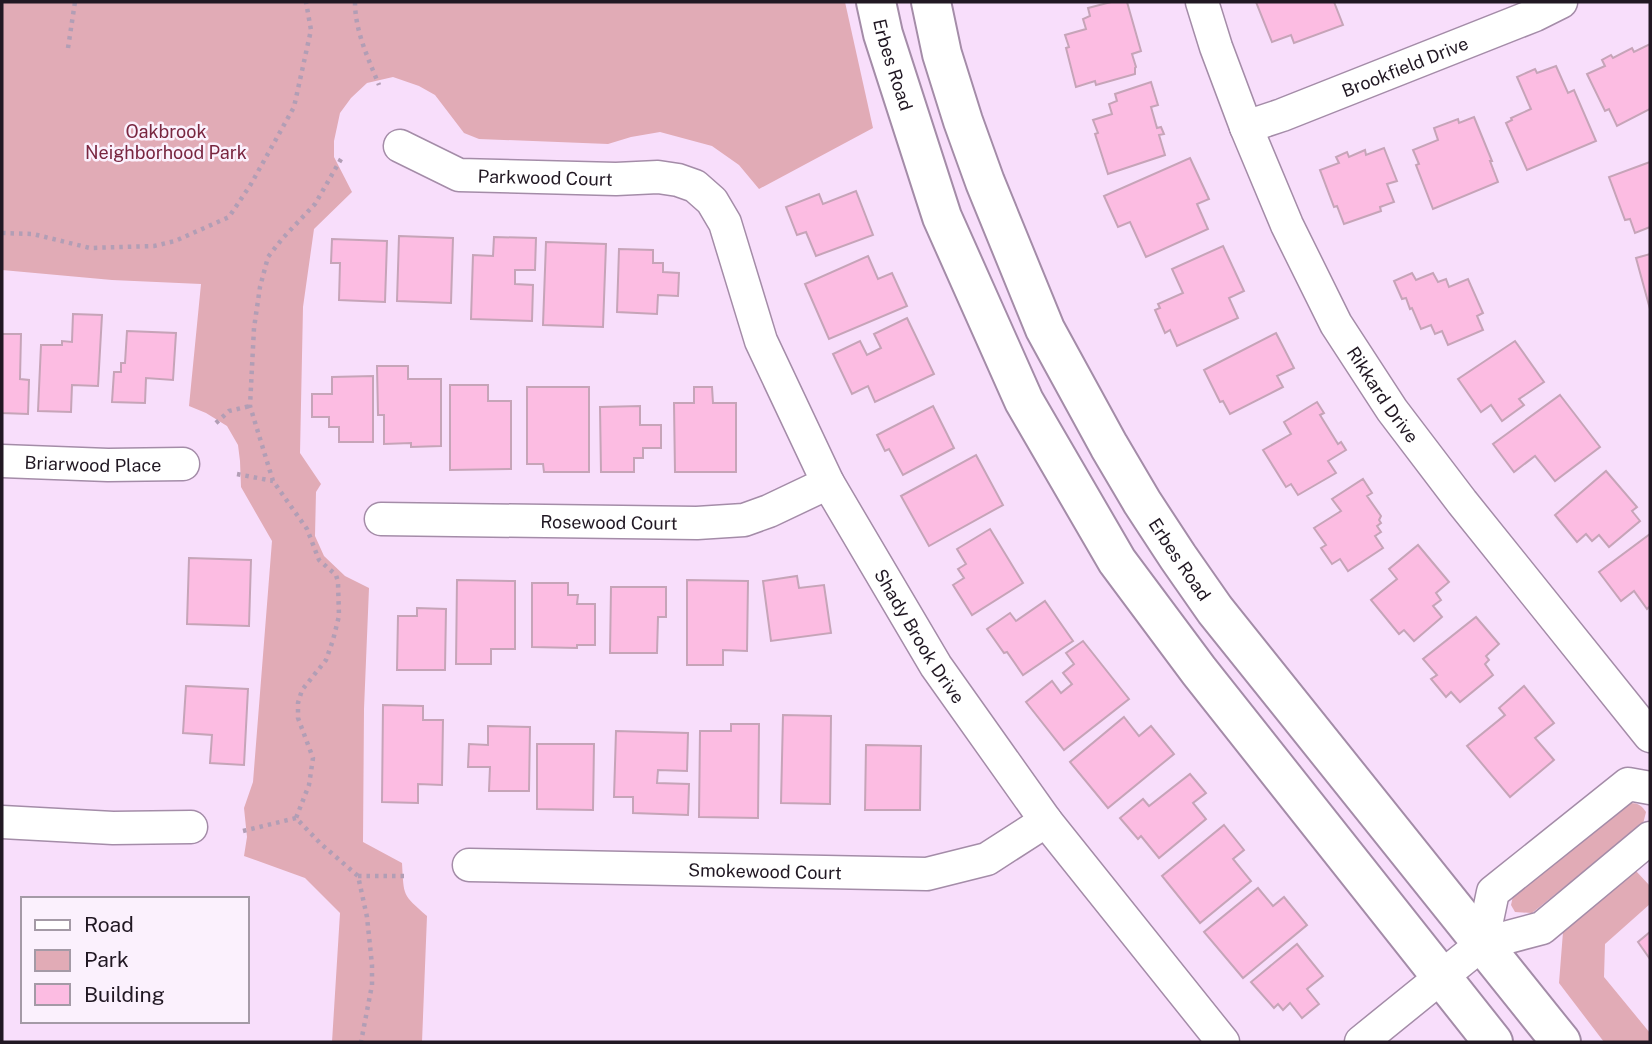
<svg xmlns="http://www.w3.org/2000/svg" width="1652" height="1044" font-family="'Public Sans',sans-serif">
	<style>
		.green { fill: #e1abb6 }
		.building { fill: #fcbce2; stroke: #c6a4b8; stroke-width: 2 }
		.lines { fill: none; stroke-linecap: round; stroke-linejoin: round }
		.minor-casing { stroke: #a48ca8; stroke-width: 35 }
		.secondary-casing { stroke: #a48ca8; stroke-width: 42 }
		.path { stroke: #b29eb5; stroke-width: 4.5; stroke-dasharray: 3.5 5; stroke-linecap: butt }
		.minor { stroke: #fff; stroke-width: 32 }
		.secondary { stroke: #fff; stroke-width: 38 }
		.labels { text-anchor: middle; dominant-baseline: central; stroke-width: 5; stroke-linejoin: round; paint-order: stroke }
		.street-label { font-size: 18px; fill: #211823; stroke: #fbf1fd }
		.park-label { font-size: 18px; fill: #792640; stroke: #fbf1fd }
	</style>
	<rect width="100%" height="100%" fill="#f8defb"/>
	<g class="green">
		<path d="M2 2H845L873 128 759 189 739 165 712 146 660 132 631 137 608 144 479 139 464 133 435 95 419 86 393 77 367 83 351 98 340 113 334 141V157L352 192 314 229 303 307 300 453 321 484 316 492 315 536 324 556 345 576 369 588 364 709 363 842 402 863C404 897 402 894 427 916L422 1042H332L340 913 305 878 244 856 247 837 244 808 253 782 272 541 241 487 240 461 238 445 227 426 206 413 189 406 201 284 112 280 2 270Z"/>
		<path d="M1631 803C1638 803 1642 806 1646 812L1643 824 1532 913 1515 912 1511 905 1513 896 1625 804Z"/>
		<path d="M1636 871 1650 886V904L1605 944 1604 977 1650 1033V1042H1604L1559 983 1563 932Z"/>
	</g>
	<g class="building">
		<path d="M1111 2H1127L1141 51 1132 54 1136 67 1135 68V74L1096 85 1095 81 1076 87 1066 48 1069 47 1065 35 1086 29 1083 19 1090 16 1088 8Z"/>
		<path d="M1256 2H1334L1343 25 1294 43 1291 35 1272 42Z"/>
		<path d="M1650 44V109L1617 126 1609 109 1605 111 1587 74 1605 66 1602 60 1611 55 1613 58 1632 48 1634 52Z"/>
		<path d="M1556 66 1568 93 1574 90 1596 141 1527 170 1506 123 1512 120 1511 118 1531 109 1517 77 1535 69 1537 73Z"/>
		<path d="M1151 82 1158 105 1151 107 1157 128 1161 127 1164 134 1159 135 1165 155 1108 174 1095 134 1098 133 1093 120 1112 114 1109 104 1117 101 1115 94Z"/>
		<path d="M1474 117 1492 161H1490L1498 182 1433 209 1416 165 1419 164 1413 150 1438 140 1434 128 1458 119 1459 123Z"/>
		<path d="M1384 148 1397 181 1387 184 1394 202 1380 207 1381 211 1344 224 1337 206 1334 207 1320 170 1339 163 1336 157 1347 152 1349 157 1365 150 1366 155Z"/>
		<path d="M1190 158 1209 199 1197 204 1208 229 1146 257 1130 222 1118 227 1104 196Z"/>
		<path d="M1650 162V227L1635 233 1630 219 1625 220 1609 177Z"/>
		<path d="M856 191 873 235 816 256 806 232 797 235 786 207 819 194 823 204Z"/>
		<path d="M399 236 453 238 451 303 397 301Z"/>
		<path d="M494 237 536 238 535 270H515V284L533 285 532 321 471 319 473 255 493 256Z"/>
		<path d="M332 239 387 241 385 302 339 300 340 263H331Z"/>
		<path d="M546 242 606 244 603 327 543 325Z"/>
		<path d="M1223 246 1244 291 1229 298 1238 318 1177 346 1170 330 1165 333 1155 310 1160 308 1158 304 1183 293 1172 269Z"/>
		<path d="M619 249 653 250V263H663V272L679 273 678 296 658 295 657 314 617 312Z"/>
		<path d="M1650 254V309L1636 258Z"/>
		<path d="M868 256 878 279 892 273 907 306 829 339 805 284Z"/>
		<path d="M1412 273 1416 280 1433 273 1438 282 1446 279 1449 287 1468 279 1483 313 1477 316 1483 330 1448 345 1442 331 1435 334 1431 325 1421 329 1412 308 1410 309 1406 298 1402 299 1394 281Z"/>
		<path d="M73 314 102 315 98 386 72 385 71 412 38 411 41 345H62V341L72 342Z"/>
		<path d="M907 318 934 374 875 402 868 386 852 394 833 354 860 341 867 355 881 348 874 334Z"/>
		<path d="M127 331 176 333 173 380 146 378 145 403 112 402 114 372H121V363H125Z"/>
		<path d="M1276 333 1294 368 1277 376 1283 387 1230 414 1223 401 1220 402 1204 370Z"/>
		<path d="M2 334H21L20 379 29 380 28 414 2 413Z"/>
		<path d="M1515 341 1544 382 1519 399 1524 405 1502 421 1491 405 1481 412 1458 379Z"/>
		<path d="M377 366H408V379H441V446L411 447V443L384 444V415H378Z"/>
		<path d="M373 376V442H339V427H329V417H312V394H332V377Z"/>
		<path d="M450 385H488V401H511V469L450 470Z"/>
		<path d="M527 387H589V472H544L543 464H527Z"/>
		<path d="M694 387H712L713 403H736V472H675L674 403H694Z"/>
		<path d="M1560 395 1600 447 1555 481 1535 456 1514 472 1493 444Z"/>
		<path d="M1317 402 1324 413 1320 415 1338 444 1341 442 1346 450 1328 461 1336 473 1298 495 1291 484 1286 487 1263 450 1291 434 1284 422Z"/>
		<path d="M640 406V425H661V448H643V458H634V472H601L600 407Z"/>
		<path d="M933 406 954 448 903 475 889 449 885 451 877 435Z"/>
		<path d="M976 455 1003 505 929 546 901 496Z"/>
		<path d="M1606 471 1637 507 1632 511 1640 521 1609 547 1599 535 1592 541 1586 534 1577 542 1555 515Z"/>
		<path d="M1363 479 1372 493 1367 496 1381 516 1379 520 1381 523 1377 526 1381 532 1375 536 1383 548 1348 571 1340 559 1332 564 1321 548 1326 545 1314 528 1341 511 1332 499Z"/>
		<path d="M990 529 1023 583 972 615 953 585 964 578 958 569 966 564 957 549Z"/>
		<path d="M1650 534V606L1647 609 1634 591 1621 601 1599 572Z"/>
		<path d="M1418 545 1449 582 1436 593 1441 600 1433 606 1442 617 1414 641 1404 630 1399 634 1371 600 1397 579 1389 569Z"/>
		<path d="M189 558 251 560 249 626 187 624Z"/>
		<path d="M797 576 799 588 824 585 831 633 771 641 763 581Z"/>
		<path d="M457 580 515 581V649H491V664H456Z"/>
		<path d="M687 580 748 581 747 651 723 650V665H687Z"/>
		<path d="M532 583H568V595H578L577 604H595V645H577V648L532 647Z"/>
		<path d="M611 587H666V617H658L657 653H610Z"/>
		<path d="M1045 601 1073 641 1023 675 1007 652 1004 653 987 629 1010 613 1016 621Z"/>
		<path d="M417 608 446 609 445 670H397L398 616H417Z"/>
		<path d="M1476 617 1499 644 1486 656 1489 660 1485 664 1493 675 1460 702 1451 692 1446 697 1431 679 1437 675 1423 659Z"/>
		<path d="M1083 641 1129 699 1064 750 1026 702 1052 681 1061 693 1072 684 1063 673 1074 664 1066 653Z"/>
		<path d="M186 686 248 689 244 765 210 763 212 735 183 733Z"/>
		<path d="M1524 686 1554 723 1535 738 1554 760 1510 797 1467 746 1505 715 1499 708Z"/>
		<path d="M383 705 423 706V720H443L442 785 418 784V803L382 802Z"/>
		<path d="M783 715 831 716 830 804 781 803Z"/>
		<path d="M1124 717 1139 736 1151 726 1174 754 1108 808 1070 762Z"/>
		<path d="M731 724H759L758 818 699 817 700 731H731Z"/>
		<path d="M488 726 530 727 529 791H489L490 767H468L469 744 488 745Z"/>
		<path d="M616 731 688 733 687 771 658 770 657 783 689 784 688 815 633 813V797H614Z"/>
		<path d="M537 744H594L593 810 537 809Z"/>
		<path d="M866 745 921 746 920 810H865Z"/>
		<path d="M1190 774 1206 793 1193 803 1206 819 1159 858 1141 836 1138 839 1120 818 1143 799 1149 806Z"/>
		<path d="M1224 825 1244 850 1233 859 1251 881 1200 923 1162 876Z"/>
		<path d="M1258 888 1273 906 1284 897 1307 925 1243 978 1204 932Z"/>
		<path d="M1650 932V959L1638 942Z"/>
		<path d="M1297 944 1323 976 1307 989 1319 1004 1302 1018 1290 1003 1283 1010 1278 1004 1274 1008 1251 982Z"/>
	</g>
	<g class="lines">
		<g class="minor-casing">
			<g id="minor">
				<path id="s1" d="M1202 2 1216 47 1246 127 1287 225 1336 324 1392 410 1462 502 1650 736"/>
				<path id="s2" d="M1246 127 1282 115 1535 15 1561 2"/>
				<path id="s3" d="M400 146 459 175 616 179 658 177 678 180 695 186 712 201 725 223 761 341 828 483 936 666 1046 821 1223 1042"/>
				<path id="s4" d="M2 461 108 465 183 464"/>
				<path id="s5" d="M381 519 697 523 744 520 769 511 828 483"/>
				<path d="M2 822 113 828 191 827"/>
				<path id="s6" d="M469 865 927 874 987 859 1046 821"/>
				<path d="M1482 944 1493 892 1628 784 1650 788"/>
				<path d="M1361 1042 1482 944 1542 928 1650 838"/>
			</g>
		</g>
		<g class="secondary-casing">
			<g id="secondary">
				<path id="s7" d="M876 2 883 34 942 217 1024 401 1117 561 1199 671 1493 1042"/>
				<path id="s8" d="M931 2 942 54 963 121 985 182 1045 329 1109 446 1142 502 1178 557 1215 610 1561 1042"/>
			</g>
		</g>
		<g class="path">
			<path d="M355 2C355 31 368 58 379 85"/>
			<path d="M68 48 75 2"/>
			<path d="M341 159 315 204 282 239 268 257 260 287 254 328 250 406 273 481 307 529 319 560 336 575 338 582 339 616 333 640 326 660 302 690 298 703V718L313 758 309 785 296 818 321 844 358 876 367 917 372 965V985L361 1042"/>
			<path d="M2 233 33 234 90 248 154 246 175 241 229 217 251 184 294 107 311 30 306 2"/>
			<path d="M216 423 229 411 250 406"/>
			<path d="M237 474 273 481"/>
			<path d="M243 831 296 818"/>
			<path d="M358 876H408"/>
		</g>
		<use href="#minor" class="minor"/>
		<use href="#secondary" class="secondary"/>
	</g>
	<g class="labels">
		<g class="street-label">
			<text stroke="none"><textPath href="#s7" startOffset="65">Erbes Road</textPath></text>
			<text stroke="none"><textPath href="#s2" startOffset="170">Brookfield Drive</textPath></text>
			<text stroke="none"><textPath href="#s3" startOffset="152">Parkwood Court</textPath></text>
			<text stroke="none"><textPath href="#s1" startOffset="434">Rikkard Drive</textPath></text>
			<text stroke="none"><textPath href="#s4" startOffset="91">Briarwood Place</textPath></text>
			<text stroke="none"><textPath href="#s5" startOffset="228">Rosewood Court</textPath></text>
			<text stroke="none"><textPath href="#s8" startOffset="614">Erbes Road</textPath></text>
			<text stroke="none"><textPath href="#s3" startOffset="810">Shady Brook Drive</textPath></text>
			<text stroke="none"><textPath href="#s6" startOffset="296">Smokewood Court</textPath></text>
		</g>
		<g class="park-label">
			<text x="166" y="131">Oakbrook<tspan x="166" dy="21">Neighborhood Park</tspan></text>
		</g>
	</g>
	<rect width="1652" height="1044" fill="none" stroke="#211823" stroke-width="7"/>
	<rect x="21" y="897" width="228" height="126" fill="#fbf1fd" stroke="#a49aa6" stroke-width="2"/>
	<rect x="35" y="920" width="35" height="10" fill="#ffffff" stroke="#a49aa6" stroke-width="2"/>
	<text x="84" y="932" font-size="21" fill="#211823">Road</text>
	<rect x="35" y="950" width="35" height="21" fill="#e1abb6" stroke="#a49aa6" stroke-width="2"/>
	<text x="84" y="967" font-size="21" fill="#211823">Park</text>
	<rect x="35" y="984" width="35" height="21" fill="#fcbce2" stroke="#a49aa6" stroke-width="2"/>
	<text x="84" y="1002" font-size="21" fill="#211823">Building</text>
</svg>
